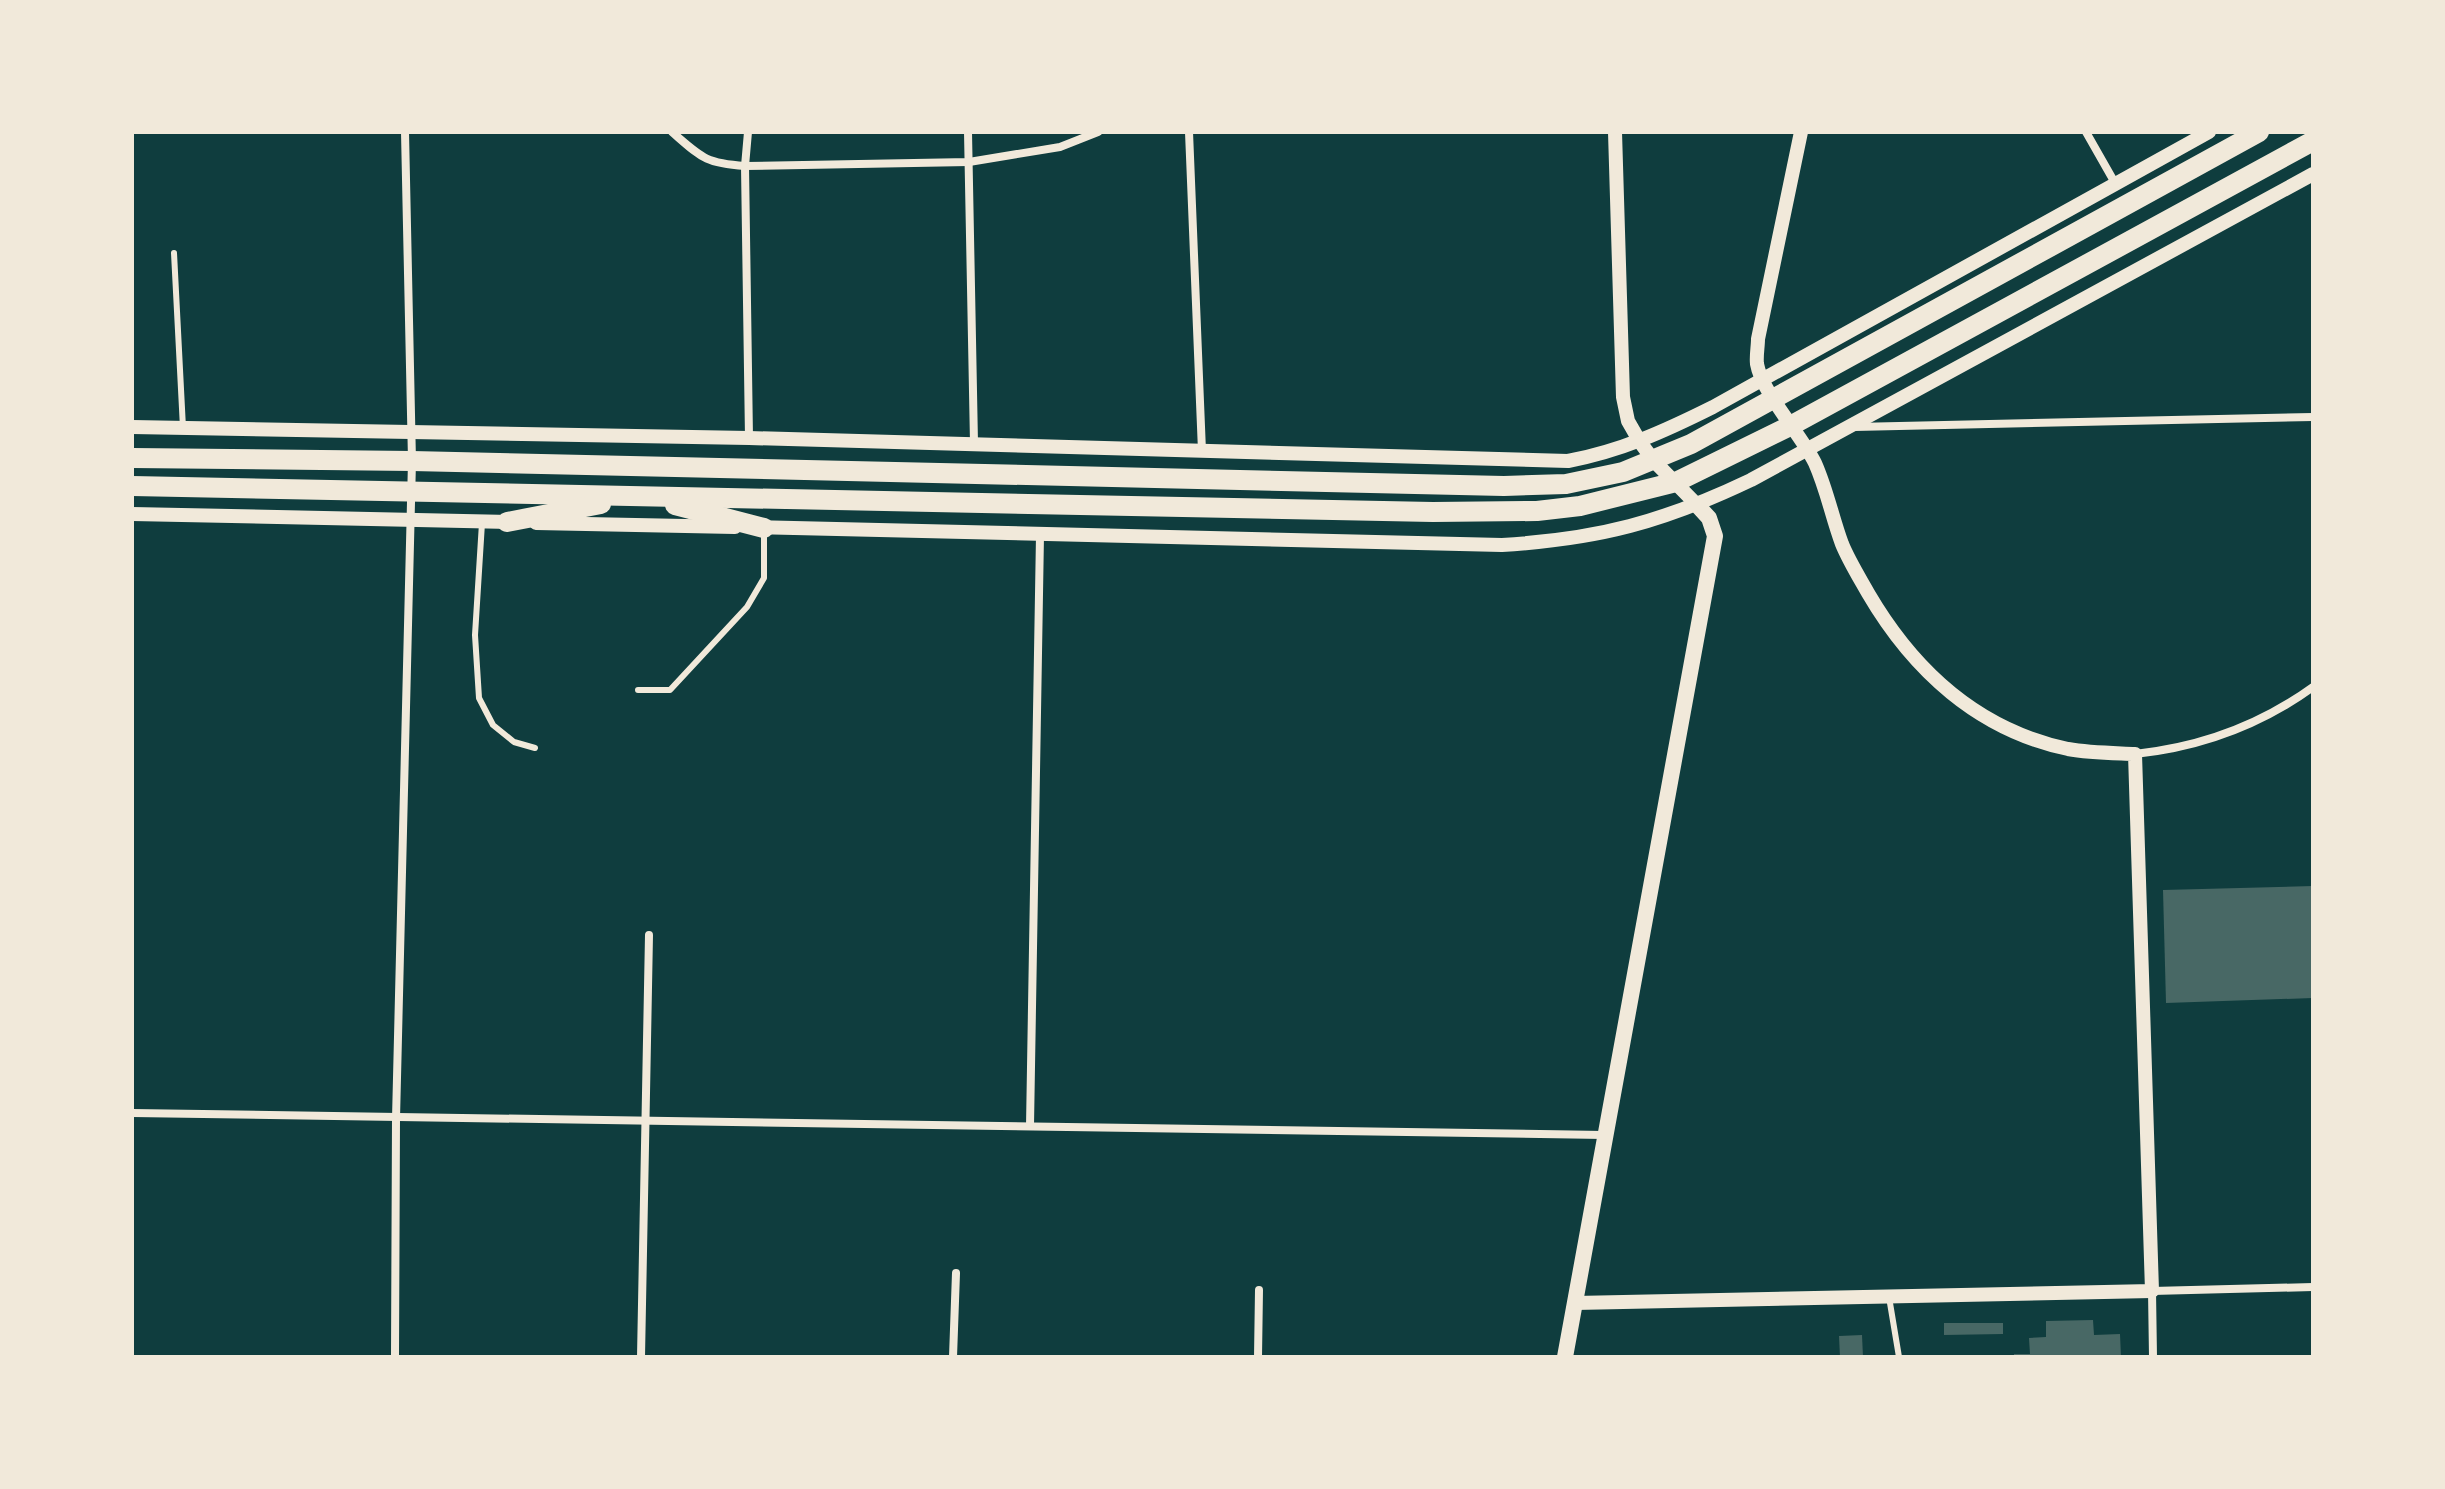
<svg xmlns="http://www.w3.org/2000/svg" width="2445" height="1489" font-family="'PT Serif',serif">
	<style>
		.building { fill: #486865 }
		.lines { fill: none; stroke-linecap: round; stroke-linejoin: round }
		.service { stroke: #f1e9da; stroke-width: 6 }
		.minor { stroke: #f1e9da; stroke-width: 8 }
		.tertiary { stroke: #f1e9da; stroke-width: 14 }
		.secondary { stroke: #f1e9da; stroke-width: 16 }
		.primary { stroke: #f1e9da; stroke-width: 20 }
	</style>
	<rect width="100%" height="100%" fill="#0f3d3e"/>
	<g class="building">
		<path d="M2313 886V998L2166 1003 2163 890Z"/>
		<path d="M2093 1320 2094 1335 2120 1334 2121 1357H2014V1354H2030L2029 1338 2046 1337V1321Z"/>
		<path d="M1944 1323H2003V1334L1944 1335Z"/>
		<path d="M1862 1335 1863 1357H1840L1839 1336Z"/>
	</g>
	<g class="lines">
		<g class="service">
			<path d="M174 253 183 428"/>
			<path d="M482 523 475 635 479 698 493 725 514 742 535 748"/>
			<path d="M638 690H670L747 607 764 578V531"/>
			<path d="M1889 1297 1899 1357"/>
		</g>
		<g class="minor">
			<path d="M672 132C702 158 705 163 745 166L969 162 1060 147 1098 132"/>
			<path d="M748 132 745 166 749 438"/>
			<path d="M968 132 974 443"/>
			<path d="M1189 132 1202 451"/>
			<path d="M2086 132 2115 183"/>
			<path d="M1854 427 2313 417"/>
			<path d="M2135 754C2201 747 2259 726 2313 687"/>
			<path d="M132 1113 1604 1135"/>
			<path d="M1030 1126 1040 535"/>
			<path d="M395 1357 396 1119 412 461 405 132"/>
			<path d="M641 1357 649 935"/>
			<path d="M953 1357 956 1273"/>
			<path d="M1258 1357 1259 1290"/>
			<path d="M2153 1357 2152 1291 2313 1287"/>
		</g>
		<g class="tertiary">
			<path d="M1615 132 1623 397 1628 421 1640 442 1654 461 1698 506"/>
			<path d="M132 427 749 438 1568 461C1621 451 1665 431 1713 407L2209 132"/>
			<path d="M132 514 515 522"/>
			<path d="M536 523 735 527"/>
			<path d="M756 527 1502 545C1599 539 1663 522 1751 480L2313 174"/>
			<path d="M1575 1303 2152 1291 2135 754C2113 753 2090 753 2068 749 1978 730 1913 670 1868 593 1859 577 1849 561 1842 544 1832 517 1827 490 1815 463 1801 434 1762 393 1757 364 1756 356 1758 347 1758 339L1801 132"/>
		</g>
		<path class="secondary" d="M1565 1357 1715 536 1709 518 1698 506"/>
		<g class="primary">
			<path d="M132 458 412 461 1504 486 1566 484 1623 472 1691 444 2259 132"/>
			<path d="M132 486 1433 512 1537 511 1580 506 1676 482 1792 425 2313 141"/>
			<path d="M675 505 764 528"/>
			<path d="M507 522 601 504"/>
		</g>
	</g>
	<rect width="2445" height="1489" fill="none" stroke="#f1e9da" stroke-width="268"/>
</svg>
